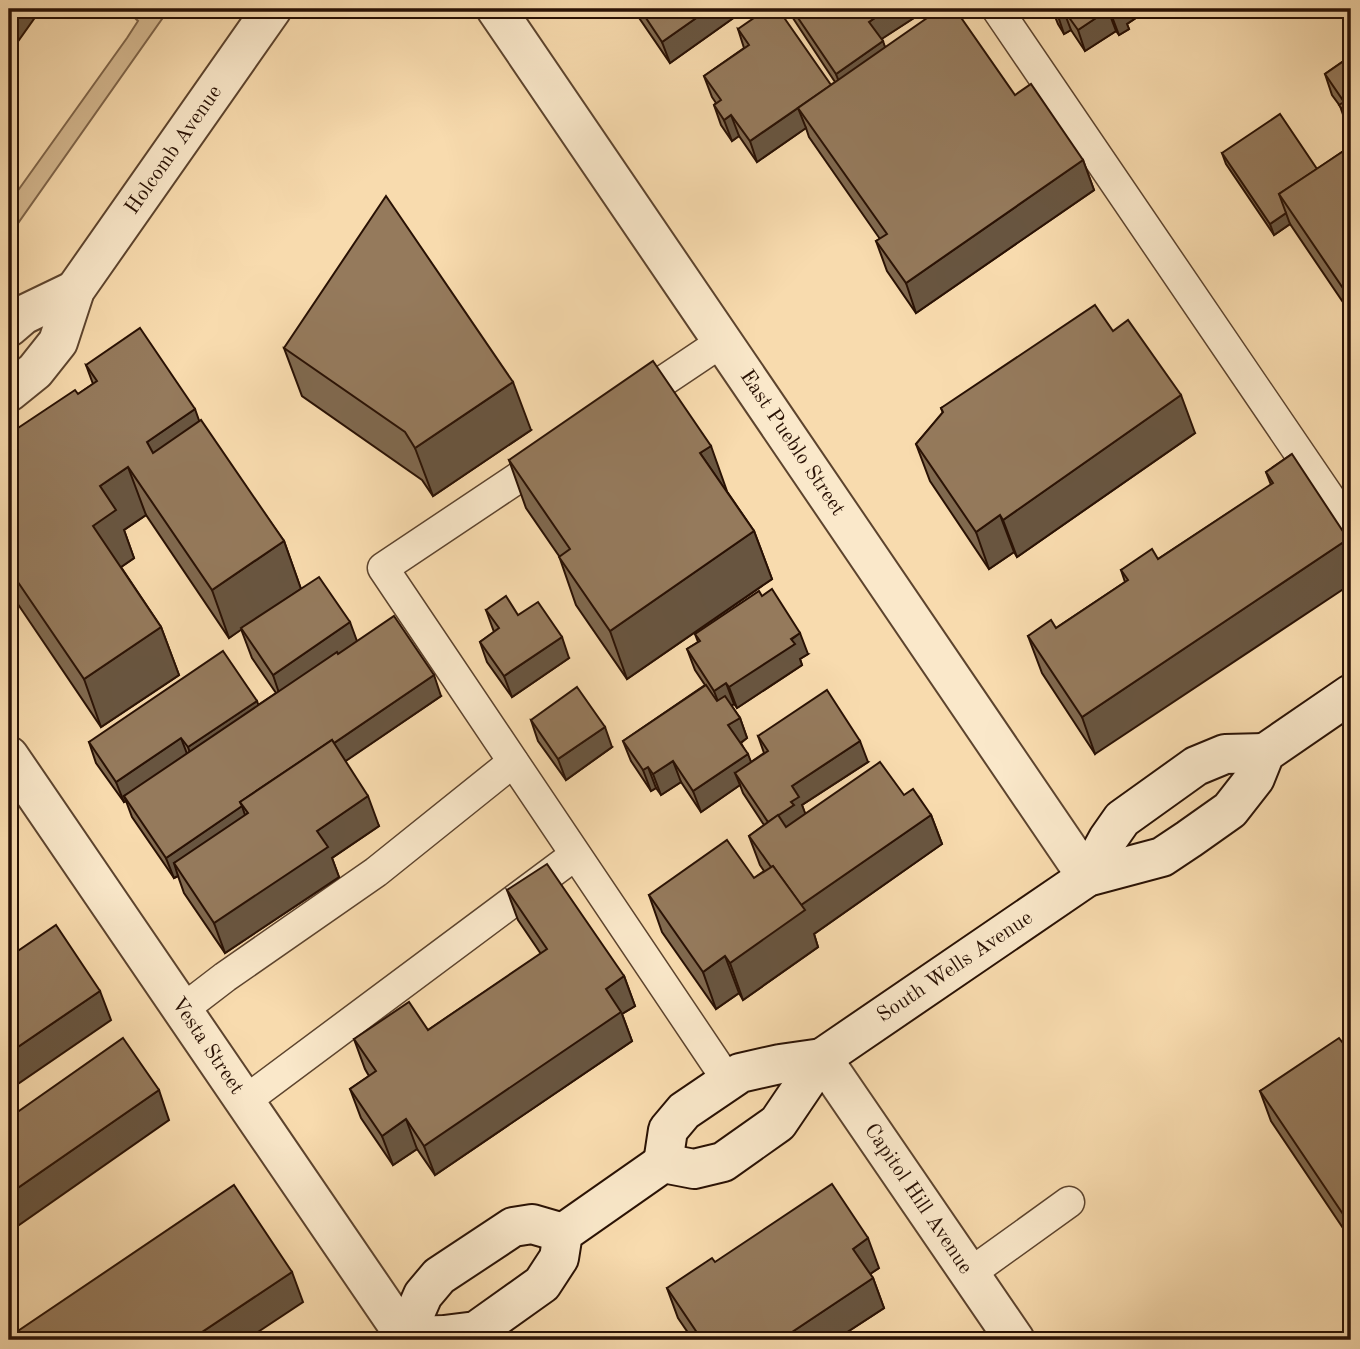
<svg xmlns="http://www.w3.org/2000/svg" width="1360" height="1349" font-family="'Old Standard TT',serif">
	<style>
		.green { fill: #d5b991; stroke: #7f654a; stroke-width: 2 }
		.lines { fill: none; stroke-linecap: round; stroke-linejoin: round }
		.service-casing { stroke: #5d442e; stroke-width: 33 }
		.minor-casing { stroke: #5d442e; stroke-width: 42 }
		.tertiary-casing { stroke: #5d442e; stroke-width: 42 }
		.secondary-casing { stroke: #291104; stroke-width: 42 }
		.service { stroke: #fae8ca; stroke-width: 30 }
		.minor { stroke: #fae8ca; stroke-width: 38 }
		.tertiary { stroke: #fae8ca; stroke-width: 38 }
		.secondary { stroke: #fae8ca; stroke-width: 38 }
		.wall { fill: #80694f; stroke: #291104; stroke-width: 2 }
		.shaded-wall { fill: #685540; stroke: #291104; stroke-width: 2 }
		.building { fill: #957a5c; stroke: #291104; stroke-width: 2 }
		.labels { text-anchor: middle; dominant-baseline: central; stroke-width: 7; stroke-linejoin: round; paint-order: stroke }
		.street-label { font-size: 21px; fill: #291104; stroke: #fae8ca }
	</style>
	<rect width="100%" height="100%" fill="#f8dbae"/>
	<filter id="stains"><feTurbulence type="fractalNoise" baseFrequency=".00286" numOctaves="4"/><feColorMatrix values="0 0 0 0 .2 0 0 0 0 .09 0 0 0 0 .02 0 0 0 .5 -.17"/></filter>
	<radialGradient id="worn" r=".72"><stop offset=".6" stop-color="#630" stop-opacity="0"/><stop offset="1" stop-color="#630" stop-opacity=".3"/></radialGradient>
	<path class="green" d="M141 9H169L9 236V203L127 38 138 21 135 18Z"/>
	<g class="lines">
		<g class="service-casing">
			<g id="service">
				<path d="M997 9 1351 529"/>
				<path d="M632 402 723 341"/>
				<path d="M549 457 383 568 728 1081"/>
				<path d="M182 1010 225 977 376 872 513 762"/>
				<path d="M245 1101 575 855"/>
				<path d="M969 1274 1069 1202"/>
			</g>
		</g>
		<g class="minor-casing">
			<g id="minor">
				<path d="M496 9 1087 877"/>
				<path d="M9 756 405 1336"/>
				<path d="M822 1058 1015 1340"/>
			</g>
		</g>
		<g class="tertiary-casing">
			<g id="tertiary">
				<path d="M9 327 23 315 75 290"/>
				<path d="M9 392 35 371 58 342 75 290 272 9"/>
			</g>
		</g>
		<g class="secondary-casing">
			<g id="secondary">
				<path d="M1087 877 1108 839 1122 819 1196 766 1225 754 1265 753"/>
				<path d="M663 1163 668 1130 684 1111 740 1073 780 1064 822 1058"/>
				<path d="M405 1336 423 1295 439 1276 513 1227 532 1224 563 1233"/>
				<path d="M400 1340 405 1336 444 1335 476 1331 542 1284 559 1258 563 1233 663 1163 694 1169 723 1162 778 1123 822 1058 1087 877 1162 857 1189 839 1230 810 1255 778 1265 753 1351 694"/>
			</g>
		</g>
		<use href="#service" class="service"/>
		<use href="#minor" class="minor"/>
		<use href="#tertiary" class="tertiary"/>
		<use href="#secondary" class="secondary"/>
	</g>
	<g class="wall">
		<path d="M633 9H746L670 63Z"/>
		<path d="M787 9H922L923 12 881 39 885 47 1015 95 1083 160 1094 190 916 313 887 271 876 241 880 239 809 137 806 128 757 162 739 136 732 141 721 125 714 105 716 103 712 97 704 76 744 48 738 29 831 85 835 82Z"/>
		<path d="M1052 9H1136L1139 16 1127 24 1129 29 1119 35 1116 31 1085 51 1071 30 1064 34 1058 24Z"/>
		<path d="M1351 56V132L1347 126 1340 106 1332 95 1325 74Z"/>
		<path d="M1351 146V314L1290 224 1274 235 1226 164 1222 153 1317 169Z"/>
		<path d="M1113 331 1195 433 1017 557 1014 552 989 569 930 481 916 444 943 413 941 408Z"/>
		<path d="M284 348 531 430 433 496 422 480 302 396Z"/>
		<path d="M86 365 199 422 284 541 301 589 357 641 441 696 345 761 379 826 332 858 339 877 225 953 184 893 178 876 174 878 132 817 126 801 124 802 96 763 89 742 258 705 276 693 252 658 241 629 229 638 146 515 124 530 134 558 121 567 161 627 179 675 101 727 9 591V434L78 394 93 384Z"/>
		<path d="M1292 454 1095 754 1042 673 1028 636 1056 628 1125 582 1121 570 1158 559 1271 485 1266 472Z"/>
		<path d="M509 460 728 493 754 531 772 579 627 679 576 605 559 556 526 508Z"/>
		<path d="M486 610 518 615 569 658 512 697 487 662 480 642 494 632Z"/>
		<path d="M695 634 808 654 800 659 802 665 737 708 734 704 731 705 740 718 747 738 741 743 751 762 764 753 758 736 868 762 802 805 805 814 904 795 931 815 942 844 814 934 818 947 743 1000 739 993 716 1009 662 932 649 895 754 878 764 871 760 865 749 836 764 825 743 793 740 785 701 812 681 782 661 795 656 788 651 791 631 761 623 741 705 685 695 670 687 649 698 642Z"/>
		<path d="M531 720 612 747 566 780 538 741Z"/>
		<path d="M507 890 624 976 635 1006 622 1014 632 1041 435 1175 417 1149 393 1165 361 1118 350 1089 369 1076 365 1069 354 1039 428 1030 541 954 518 920Z"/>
		<path d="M1351 1044V1240L1271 1121 1260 1091Z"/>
		<path d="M879 1268 870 1274 873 1278 884 1308 835 1340H693L678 1318 667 1288Z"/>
	</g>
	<g class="shaded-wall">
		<path d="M9 9H41L9 54Z"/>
		<path d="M709 9H746L670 63 662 42Z"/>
		<path d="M888 9H922L923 12 877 42 869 22Z"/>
		<path d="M1063 9 1071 30 1064 34 1057 13Z"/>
		<path d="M1120 9H1136L1139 16 1127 24 1129 29 1119 35 1111 14Z"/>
		<path d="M1108 10 1116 31 1085 51 1078 30Z"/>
		<path d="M883 41 890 62 844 95 836 74Z"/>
		<path d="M798 108 806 128 757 162 750 141Z"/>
		<path d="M731 115 739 136 732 141 724 120Z"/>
		<path d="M1351 115V127L1348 117Z"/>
		<path d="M1083 160 1094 190 916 313 906 283Z"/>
		<path d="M1286 213 1290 224 1274 235 1270 224Z"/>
		<path d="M513 382 531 430 433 496 415 448Z"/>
		<path d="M1181 395 1195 433 1017 557 1003 520Z"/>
		<path d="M195 409 212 457 164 490 147 442Z"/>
		<path d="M711 446 728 494 700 453Z"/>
		<path d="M128 467 146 515 124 530 134 558 111 574 93 526 100 486Z"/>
		<path d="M1000 515 1014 552 989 569 976 532Z"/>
		<path d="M754 531 772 579 627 679 610 631Z"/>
		<path d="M1348 539 1351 547V584L1095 754 1082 717Z"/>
		<path d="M284 541 301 589 229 638 212 590Z"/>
		<path d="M350 622 361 652 283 705 273 675Z"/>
		<path d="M161 627 179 675 101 727 84 679Z"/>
		<path d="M800 633 808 654 800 659 802 665 737 708 729 687Z"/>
		<path d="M562 637 569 658 512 697 504 676Z"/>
		<path d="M434 675 441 696 252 825 248 813 243 805Z"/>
		<path d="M726 683 734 704 722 712 714 691Z"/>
		<path d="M257 701 264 721 195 768 188 747Z"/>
		<path d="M740 718 747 738 736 746 728 725Z"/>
		<path d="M605 727 612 747 566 780 558 759Z"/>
		<path d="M181 738 189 759 124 796 126 801 124 802 116 782Z"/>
		<path d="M860 741 868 762 802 805 807 818 775 843 768 822 791 802 792 786Z"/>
		<path d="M748 754 756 775 735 773 740 785 701 812 693 791Z"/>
		<path d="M673 761 681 782 661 795 653 774Z"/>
		<path d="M648 767 656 788 651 791 643 770Z"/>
		<path d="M368 796 379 826 332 858 339 877 225 953 214 923 317 831Z"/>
		<path d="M242 806 249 827 174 863 178 876 174 878 166 858Z"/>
		<path d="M931 815 942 844 814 934 818 947 743 1000 730 963 799 906Z"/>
		<path d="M725 956 739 993 716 1009 703 972Z"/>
		<path d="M624 976 635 1006 622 1014 632 1041 435 1175 424 1146 606 989Z"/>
		<path d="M100 991 111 1020 9 1090V1053Z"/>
		<path d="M159 1090 169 1120 9 1232V1194Z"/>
		<path d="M406 1119 417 1149 393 1165 382 1136Z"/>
		<path d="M868 1238 879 1268 864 1278 853 1249Z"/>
		<path d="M292 1272 303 1302 246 1340H190Z"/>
		<path d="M873 1278 884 1308 835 1340H780Z"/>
	</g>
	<g class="building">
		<path d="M640 9H709L662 42Z"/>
		<path d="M767 9H778L831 85 750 141 731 115 724 120 714 105 721 100 704 76 749 45 738 29Z"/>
		<path d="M792 9H888L869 22 883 41 836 74Z"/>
		<path d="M940 9H955L1015 95 1031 84 1083 160 906 283 876 241 887 234 798 108Z"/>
		<path d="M1054 9H1063L1057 13Z"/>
		<path d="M1063 9H1120L1111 14 1108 10 1078 30Z"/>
		<path d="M1351 56V115L1348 117 1339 105 1344 102 1325 74Z"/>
		<path d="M1280 114 1317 169 1279 194 1286 213 1270 224 1222 153Z"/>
		<path d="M1351 146V300L1279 194Z"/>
		<path d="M386 196 513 382 415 448 405 432 284 348Z"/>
		<path d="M1095 305 1113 331 1128 320 1181 395 1003 520 1000 515 976 532 916 444 943 412 941 408Z"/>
		<path d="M140 328 195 409 147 442 153 453 201 420 284 541 212 590 128 467 100 486 116 510 93 526 161 627 84 679 9 569V434L75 390 78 394 97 381 86 365Z"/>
		<path d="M653 361 711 446 700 453 754 531 610 631 559 557 570 549 509 460Z"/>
		<path d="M1292 454 1348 539 1082 717 1028 636 1051 620 1056 628 1128 580 1121 570 1152 549 1158 559 1273 483 1266 472Z"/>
		<path d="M319 577 350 622 273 675 241 628Z"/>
		<path d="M772 589 800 633 791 639 795 644 729 687 726 683 714 691 687 649 700 641 695 634 759 591 762 596Z"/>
		<path d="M506 596 518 615 538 602 562 637 504 676 480 642 499 628 486 610Z"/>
		<path d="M394 616 434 675 334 743 332 740 240 802 242 806 166 858 124 796 337 652 338 654Z"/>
		<path d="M223 651 257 701 188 747 181 738 116 782 89 742Z"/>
		<path d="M706 685 717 701 725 696 740 718 728 725 748 754 693 791 673 761 653 774 648 767 643 770 623 741Z"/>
		<path d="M577 687 605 727 558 759 531 720Z"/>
		<path d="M827 690 860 741 792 786 799 797 791 802 794 805 768 822 735 773 768 751 758 736Z"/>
		<path d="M332 740 368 796 317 831 328 847 214 923 174 863 248 813 240 802Z"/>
		<path d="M880 762 904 795 913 789 931 815 801 905 773 866 771 867 749 836 778 815 786 827Z"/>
		<path d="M727 840 754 878 773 866 805 910 730 963 725 956 703 972 649 895Z"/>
		<path d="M547 864 624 976 606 989 621 1012 424 1146 406 1119 382 1136 350 1089 376 1071 354 1039 409 1002 428 1030 547 949 507 890Z"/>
		<path d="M56 925 100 991 9 1053V957Z"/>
		<path d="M123 1038 159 1090 9 1194V1118Z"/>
		<path d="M1339 1038 1346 1047 1351 1044V1226L1260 1091Z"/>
		<path d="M832 1184 868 1238 853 1249 873 1278 780 1340H702L667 1288 712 1258 715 1262Z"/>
		<path d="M234 1185 292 1272 190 1340H9V1337Z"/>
	</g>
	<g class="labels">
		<g class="street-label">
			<text transform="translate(174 150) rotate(-55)">Holcomb Avenue</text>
			<text transform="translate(792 443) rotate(56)">East Pueblo Street</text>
			<text transform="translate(955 967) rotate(-34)">South Wells Avenue</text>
			<text transform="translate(207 1046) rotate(56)">Vesta Street</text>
			<text transform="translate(918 1199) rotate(56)">Capitol Hill Avenue</text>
		</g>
	</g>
	<rect width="1360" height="1349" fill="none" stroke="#f8dbae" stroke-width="35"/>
	<rect x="10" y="10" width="1339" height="1328" fill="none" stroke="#291104" stroke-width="3.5"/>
	<rect x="18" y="18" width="1325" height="1314" fill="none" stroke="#291104" stroke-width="2"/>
	<rect width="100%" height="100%" filter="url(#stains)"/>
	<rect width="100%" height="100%" fill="url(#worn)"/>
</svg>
